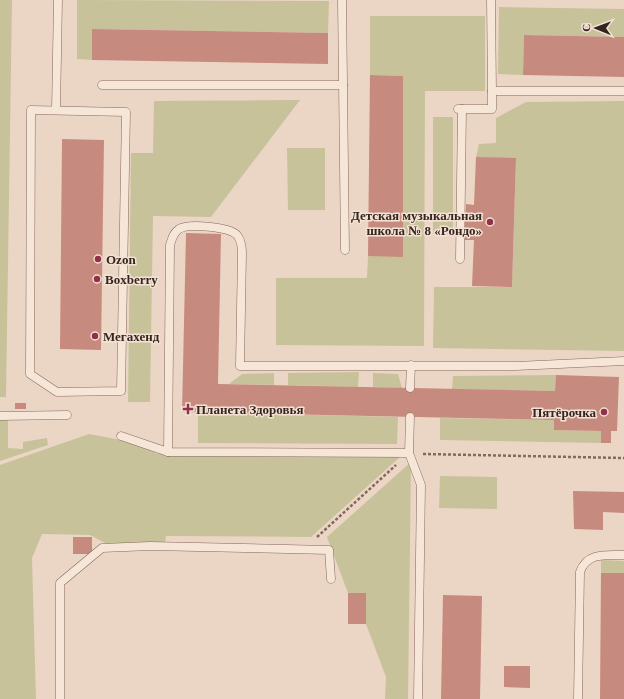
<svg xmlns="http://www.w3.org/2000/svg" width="624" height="699" font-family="Georgia,serif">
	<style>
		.green { fill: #c8c29a }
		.building { fill: #c78a7e }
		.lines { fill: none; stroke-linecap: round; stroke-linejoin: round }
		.service-casing { stroke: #85685c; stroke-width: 9 }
		.path { stroke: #85685c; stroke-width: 2.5; stroke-dasharray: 3 2; stroke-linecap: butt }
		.service { stroke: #f6e6d8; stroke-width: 8 }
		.poi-dot { fill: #903149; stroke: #f3e2d4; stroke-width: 1.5 }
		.labels { text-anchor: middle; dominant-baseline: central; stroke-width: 3; stroke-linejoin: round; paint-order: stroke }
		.poi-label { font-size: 13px; font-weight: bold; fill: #36251f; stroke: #f3e2d4; text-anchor: start }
	</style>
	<rect width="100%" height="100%" fill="#ebd6c5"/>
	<g class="green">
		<path d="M0 0H12L6 397H0Z"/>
		<path d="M77 0 329 1 328 33 93 29 92 60 77 59Z"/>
		<path d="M499 7 624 9V37L524 35 523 75 498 74Z"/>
		<path d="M370 16H485V91H425L424 346 276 345V278H367L368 256H403V76L370 75Z"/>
		<path d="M300 100 211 217 153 216 150 402H128L131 153H153L154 101Z"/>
		<path d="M624 101V351L433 348 434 287H512L516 159 476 157 479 144 496 143V118L526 102Z"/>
		<rect x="433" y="117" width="20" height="117"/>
		<path d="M287 148H325V210H288Z"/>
		<path d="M359 372 358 387 288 385V373Z"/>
		<path d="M274 373V385L229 384 242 374Z"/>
		<path d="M373 373 398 374 402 388 373 387Z"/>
		<path d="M556 375 555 391 452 389 453 376Z"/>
		<path d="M198 412 398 417 397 444 198 443Z"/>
		<path d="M440 418 554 420 555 430 601 431V443L440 440Z"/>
		<path d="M8 419V448L23 449V442L47 438 48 445 0 461V420Z"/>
		<path d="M89 434 131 442 158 454 400 457 311 537 166 536 165 543 107 544 90 535 42 534 32 558 36 699H0V465Z"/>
		<path d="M411 462 408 699H385L386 677 366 624 348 593 327 537Z"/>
		<path d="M440 476 497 477V509L439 508Z"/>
		<path d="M601 560 624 561V573H601Z"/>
	</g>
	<g class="building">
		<path d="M92 29 328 33V64L92 60Z"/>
		<path d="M524 35 624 37V77L523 75Z"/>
		<path d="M370 75 403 76V257L368 256Z"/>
		<path d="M62 139 104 140 101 350 60 349Z"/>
		<path d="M476 157 516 158 512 287 472 286 474 240H464L466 204 474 205Z"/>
		<path d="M186 233 221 234 218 384 555 391 556 375 619 377 617 431H611V443H601V431L554 430V420L182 412Z"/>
		<rect x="15" y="403" width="11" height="6"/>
		<path d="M573 491 624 492V513L603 512V530L574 529Z"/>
		<rect x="73" y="537" width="19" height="17"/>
		<path d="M601 573H624V699H600Z"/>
		<rect x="348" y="593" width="18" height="31"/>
		<path d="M443 595 482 596 480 699H441Z"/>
		<path d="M504 666H530V688L504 687Z"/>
	</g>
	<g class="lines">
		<g class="service-casing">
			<g id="service">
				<path d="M342 0 345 250"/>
				<path d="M491 0 492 91"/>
				<path d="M102 85H343"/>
				<path d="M458 109H492V91H624"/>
				<path d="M31 110 126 112 121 391 57 392 30 374Z"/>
				<path d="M56 110 58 0"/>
				<path d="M460 259 462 109"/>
				<path d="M410 388 411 365"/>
				<path d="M0 416 67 415"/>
				<path d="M410 417 409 453 421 485 418 699"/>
				<path d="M121 436 168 452 409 453"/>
				<path d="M168 452 170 245C172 239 173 233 179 229 189 223 229 227 237 235 241 240 242 247 242 253L240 366H516L624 361"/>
				<path d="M60 699V583L102 548 150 546 329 550 331 579"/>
				<path d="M578 699 580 572C587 552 606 555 624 555"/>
			</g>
		</g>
		<g class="path">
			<path d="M423 454 624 458"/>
			<path d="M317 537 396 465"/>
		</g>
		<use href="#service" class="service"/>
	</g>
	<g class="poi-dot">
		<circle cx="490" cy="222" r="4"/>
		<circle cx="98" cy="259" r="4"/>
		<circle cx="97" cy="279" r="4"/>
		<circle cx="95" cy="336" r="4"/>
		<path d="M186 403h4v4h4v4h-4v4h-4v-4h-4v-4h4z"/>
		<circle cx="604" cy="412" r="4"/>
	</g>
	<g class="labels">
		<g class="poi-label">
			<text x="482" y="215" text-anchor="end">Детская музыкальная<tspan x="482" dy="15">школа № 8 «Рондо»</tspan></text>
			<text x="106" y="259">Ozon</text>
			<text x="105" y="279">Boxberry</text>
			<text x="103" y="336">Мегахенд</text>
			<text x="196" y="409">Планета Здоровья</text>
			<text x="596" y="412" text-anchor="end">Пятёрочка</text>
		</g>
	</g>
	<g transform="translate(596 28) rotate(271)" stroke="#f3e2d4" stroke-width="3" paint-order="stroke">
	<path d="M0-3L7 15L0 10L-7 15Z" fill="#36251f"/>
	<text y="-6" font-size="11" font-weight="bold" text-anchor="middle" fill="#36251f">С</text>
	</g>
</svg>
